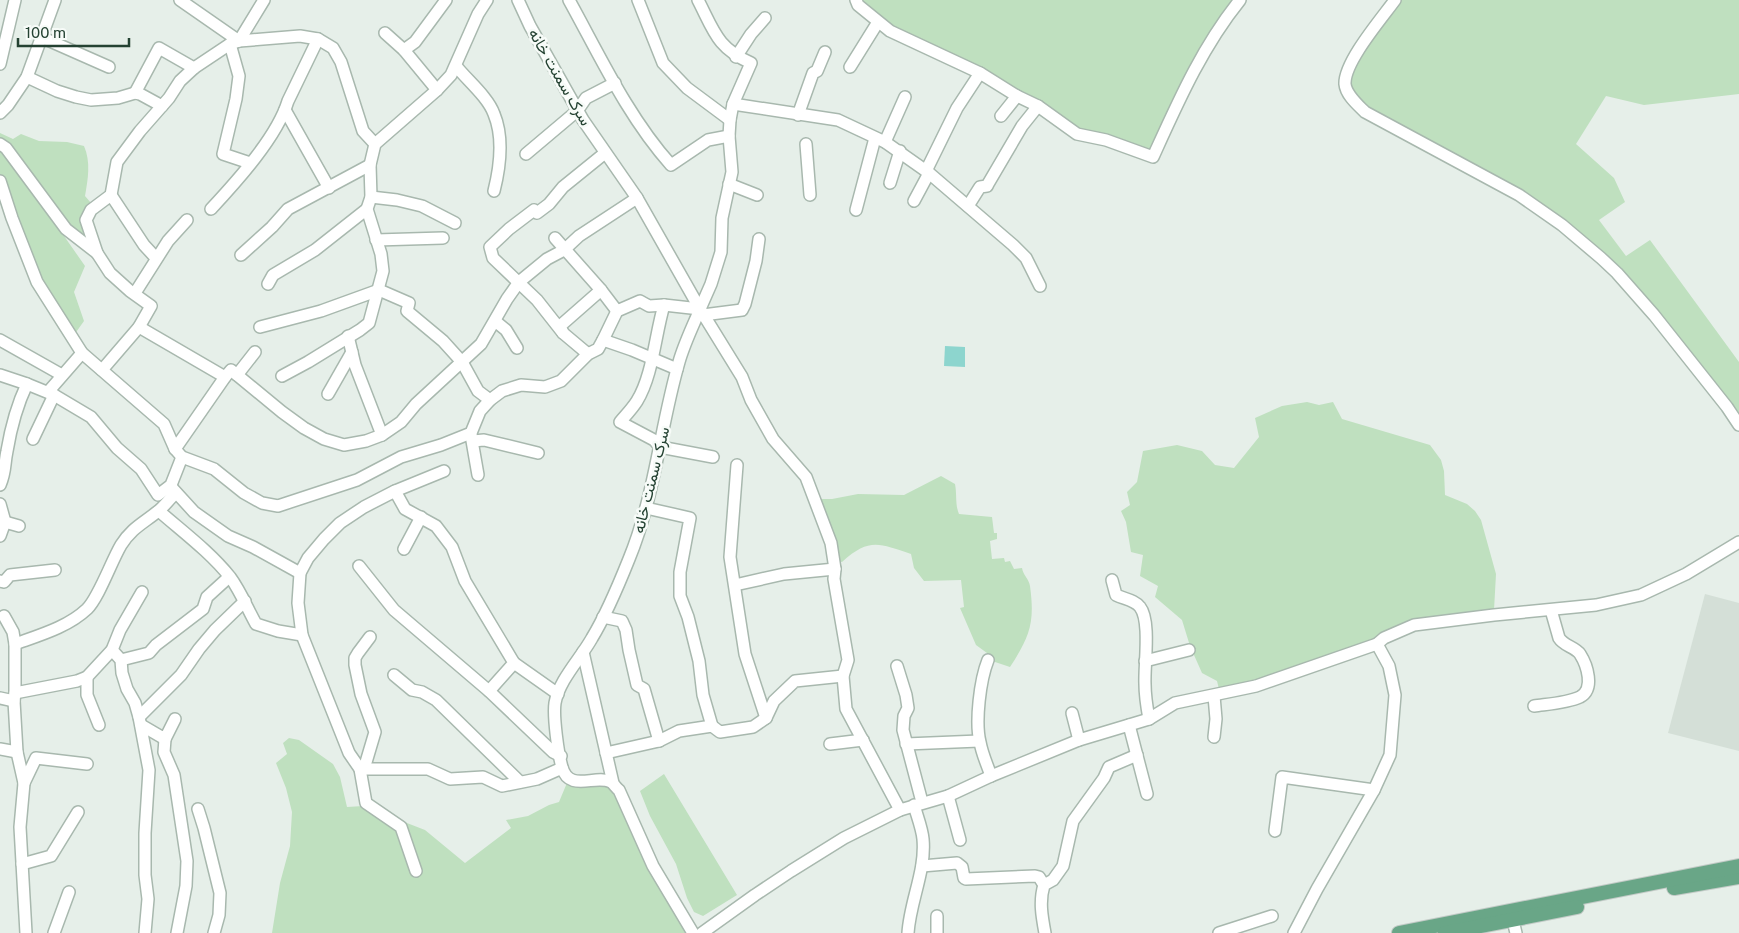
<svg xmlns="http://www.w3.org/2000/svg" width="1739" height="933" font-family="'Public Sans',Vazirmatn,sans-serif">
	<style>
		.built { fill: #d4dfd7 }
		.green { fill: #bfe0bf }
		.water { fill: #8dd5ce }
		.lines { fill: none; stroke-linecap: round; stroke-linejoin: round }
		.minor-casing { stroke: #a8b8ae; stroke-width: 14 }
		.major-casing { stroke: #c2cac6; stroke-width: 16 }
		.minor { stroke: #fff; stroke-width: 11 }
		.major { stroke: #69a687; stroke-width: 14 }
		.labels { text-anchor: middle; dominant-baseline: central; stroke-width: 5; stroke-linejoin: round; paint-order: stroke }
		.street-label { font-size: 16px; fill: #244232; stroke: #f7fbf8 }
	</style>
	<rect width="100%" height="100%" fill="#e6efe9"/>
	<path class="built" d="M1705 594 1739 603V751L1668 733Z"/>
	<g class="green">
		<path d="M856 0H1240L1231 12 1153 157 1059 121 890 31Z"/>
		<path d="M1401 0H1739V94L1644 105 1606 96 1576 144 1614 178 1625 202 1599 220 1626 256 1650 240 1739 362V416L1605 254 1368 108 1358 99 1350 84C1354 55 1384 23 1401 0Z"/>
		<path d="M0 133 13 139 21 134 39 141 67 142 84 146C91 162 88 179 85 196L91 203 90 244 71 227 0 140Z"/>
		<path d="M0 150 6 153 85 266 74 292 84 321 74 335 50 298 34 264 0 177Z"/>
		<path d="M1307 402 1319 405 1333 402 1342 419 1430 445 1441 460 1444 471 1445 495 1467 504 1475 511 1481 520 1496 574 1494 610 1377 638 1261 678 1219 689 1217 681 1202 673 1190 646 1182 620 1155 597 1158 586 1140 576 1143 555 1131 552 1126 522 1121 511 1130 505 1127 492 1137 482 1143 451 1177 445 1202 451 1215 465 1234 468 1259 437 1255 418 1282 406Z"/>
		<path d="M941 476 955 484C957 494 955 505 959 514L992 517 994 533H997V539L990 541 992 559 1004 558 1005 562 1010 561 1014 569 1022 568C1023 575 1029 579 1030 586 1035 623 1030 636 1010 667L989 660 986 656 987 653 976 645 960 608 964 607 961 580 924 581 914 568 911 554C879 544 870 537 842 562L834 560 814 499H832L858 494 904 495Z"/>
		<path d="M289 738 299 740 333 764 340 777 347 807 363 806 425 830 465 863 511 828 506 820 528 816 549 805 559 802 569 778 613 783 693 933H272L280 883 290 846 292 812 286 788 276 763 287 754 283 743Z"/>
		<path d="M664 774 737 895 703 916 694 912 687 898 676 864 650 816 640 791Z"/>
	</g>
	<path class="water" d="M945 346 965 347V367L944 366Z"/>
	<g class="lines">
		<g class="minor-casing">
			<g id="minor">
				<path d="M180 0 239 41"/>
				<path d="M518 0 530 26 583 120 637 198 700 309C693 326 684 344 679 362 660 427 655 496 629 559 619 584 606 615 592 638 581 658 559 680 555 703 553 716 558 754 562 767 569 793 595 774 611 782 614 784 616 788 619 790L653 866 693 933"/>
				<path d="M569 0C600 56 628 117 671 165L708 140 729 136"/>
				<path d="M638 0 663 63 687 88 730 120"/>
				<path d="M698 0C714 31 717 48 751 63L733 104 730 120 729 136 732 172 722 218 721 252 711 284 700 309"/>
				<path d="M856 0 858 5 890 31 980 73 1017 96 1038 106 1077 134 1106 140 1153 157C1178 102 1202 47 1240 0"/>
				<path d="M1395 0C1382 18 1344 62 1345 84 1346 95 1358 105 1365 112L1519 195 1562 225 1601 258 1617 273 1654 315 1727 407 1739 425"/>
				<path d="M385 33 404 50 437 90"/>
				<path d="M41 37 109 67"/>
				<path d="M239 41 264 0"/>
				<path d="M230 44 239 76 236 99 223 154 250 163"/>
				<path d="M404 50 415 42 446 0"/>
				<path d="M736 57 751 34 765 18"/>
				<path d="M0 64 15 0"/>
				<path d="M456 66C467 80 488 97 494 114 504 138 500 167 494 191"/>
				<path d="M850 67 878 22"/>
				<path d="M27 77 57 91 76 97 91 100 118 98 135 93 140 94 162 106"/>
				<path d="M135 93 159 48 194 68"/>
				<path d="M733 104 838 120 885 142 929 173 1013 245 1026 258 1040 286"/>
				<path d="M285 110 329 188"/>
				<path d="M0 113 8 105 27 77 55 0"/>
				<path d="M798 115 813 73 817 71 825 52"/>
				<path d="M1001 116 1017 96"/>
				<path d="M885 142 905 97"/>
				<path d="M0 144 6 148 66 229 97 253 110 273 130 291 151 306 139 327 102 370"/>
				<path d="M806 144 810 195"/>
				<path d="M526 154 577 111 586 98 615 83"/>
				<path d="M926 171 957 108 980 73"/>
				<path d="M0 181 12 218 37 282 82 353 164 424 175 449 182 457 214 469 244 493 262 503 278 506 357 480 401 457 441 445 471 433 480 411 490 400 502 391 521 385 545 387 561 381 588 354 598 349 603 340 617 311 640 301 649 306 664 305 700 309"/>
				<path d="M890 183 900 151"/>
				<path d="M729 184 757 195"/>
				<path d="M111 195 144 245 156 258"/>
				<path d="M371 197 397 200 422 206 455 223"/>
				<path d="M914 201 929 173"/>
				<path d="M968 206 980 187 987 186 988 184 1022 126 1038 106"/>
				<path d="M211 209C237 181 277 137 288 101L318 39"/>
				<path d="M856 210 875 138"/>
				<path d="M555 238 601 290 617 311"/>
				<path d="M376 240 443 238"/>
				<path d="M97 253 86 220 91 210 111 195 117 162 140 131 169 98 180 81 194 68 230 44 239 41 300 36 318 39 333 48 341 62 363 131 375 144"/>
				<path d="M241 255 272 227 288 209 370 165"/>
				<path d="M268 284 273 275 315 250 367 209"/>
				<path d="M135 293 168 241 187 220"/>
				<path d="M664 305C655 335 653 375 637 401 632 409 625 416 620 422L654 440 660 447 713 457"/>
				<path d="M700 309 742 377 751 400 773 439 806 477 831 543 835 569 834 579 848 660 843 676 846 709 900 810"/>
				<path d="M703 315 742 310 745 304 756 261 759 239"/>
				<path d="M495 321 506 330 517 348"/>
				<path d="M139 327 225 377 231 370 282 412 304 428 324 439 344 445 366 441 382 435 401 422 416 404 481 344 507 299 519 282 547 259 564 250 579 236 637 198"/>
				<path d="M260 327 321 311 379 290 409 303 407 311 443 341 462 362 478 391 490 400"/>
				<path d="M563 333 560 326 601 290"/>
				<path d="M348 336 355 365 382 435"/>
				<path d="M0 340 62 375"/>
				<path d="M603 340 632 350 677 369"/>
				<path d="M588 354 563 333 537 300 493 258 490 247 509 229 534 210 537 213 549 204 563 187 605 153"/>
				<path d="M0 375 27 384 54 395 91 417 117 448 141 469 158 495 171 485 182 457"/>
				<path d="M237 375 255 352"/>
				<path d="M282 376 308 362 360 330 369 323 383 271 381 254 367 209 371 197 370 165 375 144 437 90 451 75 478 14 487 0"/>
				<path d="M48 392 82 353"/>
				<path d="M328 394 352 352"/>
				<path d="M471 435 478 475"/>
				<path d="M33 439 54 395"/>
				<path d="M473 441 484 440 538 453"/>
				<path d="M175 449 225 377"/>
				<path d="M737 465 730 557 745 654 766 718"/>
				<path d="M0 485C6 471 4 465 7 451 11 427 17 405 27 384"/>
				<path d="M173 489 194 512 228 536 253 547 300 573"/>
				<path d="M395 491 405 509 436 526 452 547 465 581 514 663 489 691"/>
				<path d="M0 504 5 522"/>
				<path d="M646 508 690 518 680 572V596L688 617 699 661 703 695 712 726"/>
				<path d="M159 511C183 532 210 552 230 577 241 592 247 608 256 624L278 631 302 635"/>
				<path d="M0 536 5 522 19 526"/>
				<path d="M404 549 421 517"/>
				<path d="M359 566 394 610 489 691 553 752 561 756"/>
				<path d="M1112 580 1116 595C1124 599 1135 600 1140 607 1151 621 1144 666 1145 684 1145 696 1147 708 1149 719"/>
				<path d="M0 581 4 582 10 575 55 570"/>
				<path d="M735 585 784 574 835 569"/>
				<path d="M4 616 13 632 15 644V693L14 701 17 752 24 783 20 827 26 933"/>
				<path d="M603 617 622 621 626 630 629 650 637 685 644 689 659 741"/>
				<path d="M15 644C40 635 68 627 87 609 99 597 111 562 121 545 132 528 142 524 157 512 164 507 169 499 176 493"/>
				<path d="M112 650 121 660 122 673 127 689 135 703 139 717 149 770 145 833V875L148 899 145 933"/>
				<path d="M583 652 613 783"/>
				<path d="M121 660 149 653 156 645 203 609 207 597 229 577"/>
				<path d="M988 660C980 680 975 722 980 742 982 754 987 764 991 776"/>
				<path d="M1145 661 1189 650"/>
				<path d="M514 663 558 694"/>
				<path d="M897 666 906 695 908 708 904 716 903 730 922 802"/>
				<path d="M394 675 412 690 422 692 436 700 520 782"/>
				<path d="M87 677V695L99 725"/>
				<path d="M15 693 77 681 87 677 112 650 120 630 142 592"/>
				<path d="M1214 696 1216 719 1214 737"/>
				<path d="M0 698 14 701"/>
				<path d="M1534 706C1548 704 1567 703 1580 697 1595 689 1587 665 1580 654 1575 647 1564 646 1559 638L1551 610"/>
				<path d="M1072 713 1079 740"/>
				<path d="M139 717 181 675 199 649 215 630 245 601"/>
				<path d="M141 725 165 739 175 719"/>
				<path d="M1129 725 1147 794"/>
				<path d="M165 739 164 752 174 775 187 861 186 886 177 933"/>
				<path d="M830 744 863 740"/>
				<path d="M906 744 979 741"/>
				<path d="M0 749 17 752"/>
				<path d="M606 753 659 741 679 731 712 726 720 732 753 727 766 718 774 701 795 681 843 676"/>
				<path d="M360 769H428L450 779 483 777 502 786 537 779 562 768"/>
				<path d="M364 769 375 732 361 694 355 665V658L358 653 370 637"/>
				<path d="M24 783 36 758 87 764"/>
				<path d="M948 796 960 840"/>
				<path d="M198 809 204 828 220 893 219 915 214 933"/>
				<path d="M1275 831 1282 777 1374 790"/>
				<path d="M22 864 51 856 78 812"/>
				<path d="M922 866 957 863 962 867 964 878 966 879 1035 876 1039 877 1044 885"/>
				<path d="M416 871 401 827 366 803 360 769 349 753 302 635 298 603 300 573 308 558 324 539 340 523 364 507 395 491 444 471"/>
				<path d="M1511 912 1516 933"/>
				<path d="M54 933 69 892"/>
				<path d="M702 933 755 895 791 871 844 838 900 810 948 796 991 776 1079 740 1149 719 1175 703 1256 686 1377 644 1384 638 1414 625 1494 615 1596 605 1641 595 1686 574 1739 542"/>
				<path d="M908 933C910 901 926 871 923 839 922 828 917 816 914 805"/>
				<path d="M937 933V916"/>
				<path d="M1045 933C1042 917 1039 901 1044 885L1053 880 1063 866 1073 821 1104 778 1109 767 1137 755"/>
				<path d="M1219 933 1272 916"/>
				<path d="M1294 933 1317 889 1374 790 1390 755 1395 695 1389 666 1377 644"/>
			</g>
		</g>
		<g class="major-casing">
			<g id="major">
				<path d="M1674 888 1739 877"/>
				<path d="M1399 933 1739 866"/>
				<path d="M1445 933 1577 907"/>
			</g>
		</g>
		<use href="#minor" class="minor"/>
		<use href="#major" class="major"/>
	</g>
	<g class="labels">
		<g class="street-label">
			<text transform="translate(560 77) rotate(60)">سرک سمنت خانه</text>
			<text transform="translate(651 480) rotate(-76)">سرک سمنت خانه</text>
		</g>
	</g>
	<path d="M18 38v8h111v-8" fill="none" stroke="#244232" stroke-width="2.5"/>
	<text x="25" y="38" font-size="15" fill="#244232" stroke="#f7fbf8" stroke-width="4" paint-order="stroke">100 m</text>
</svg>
